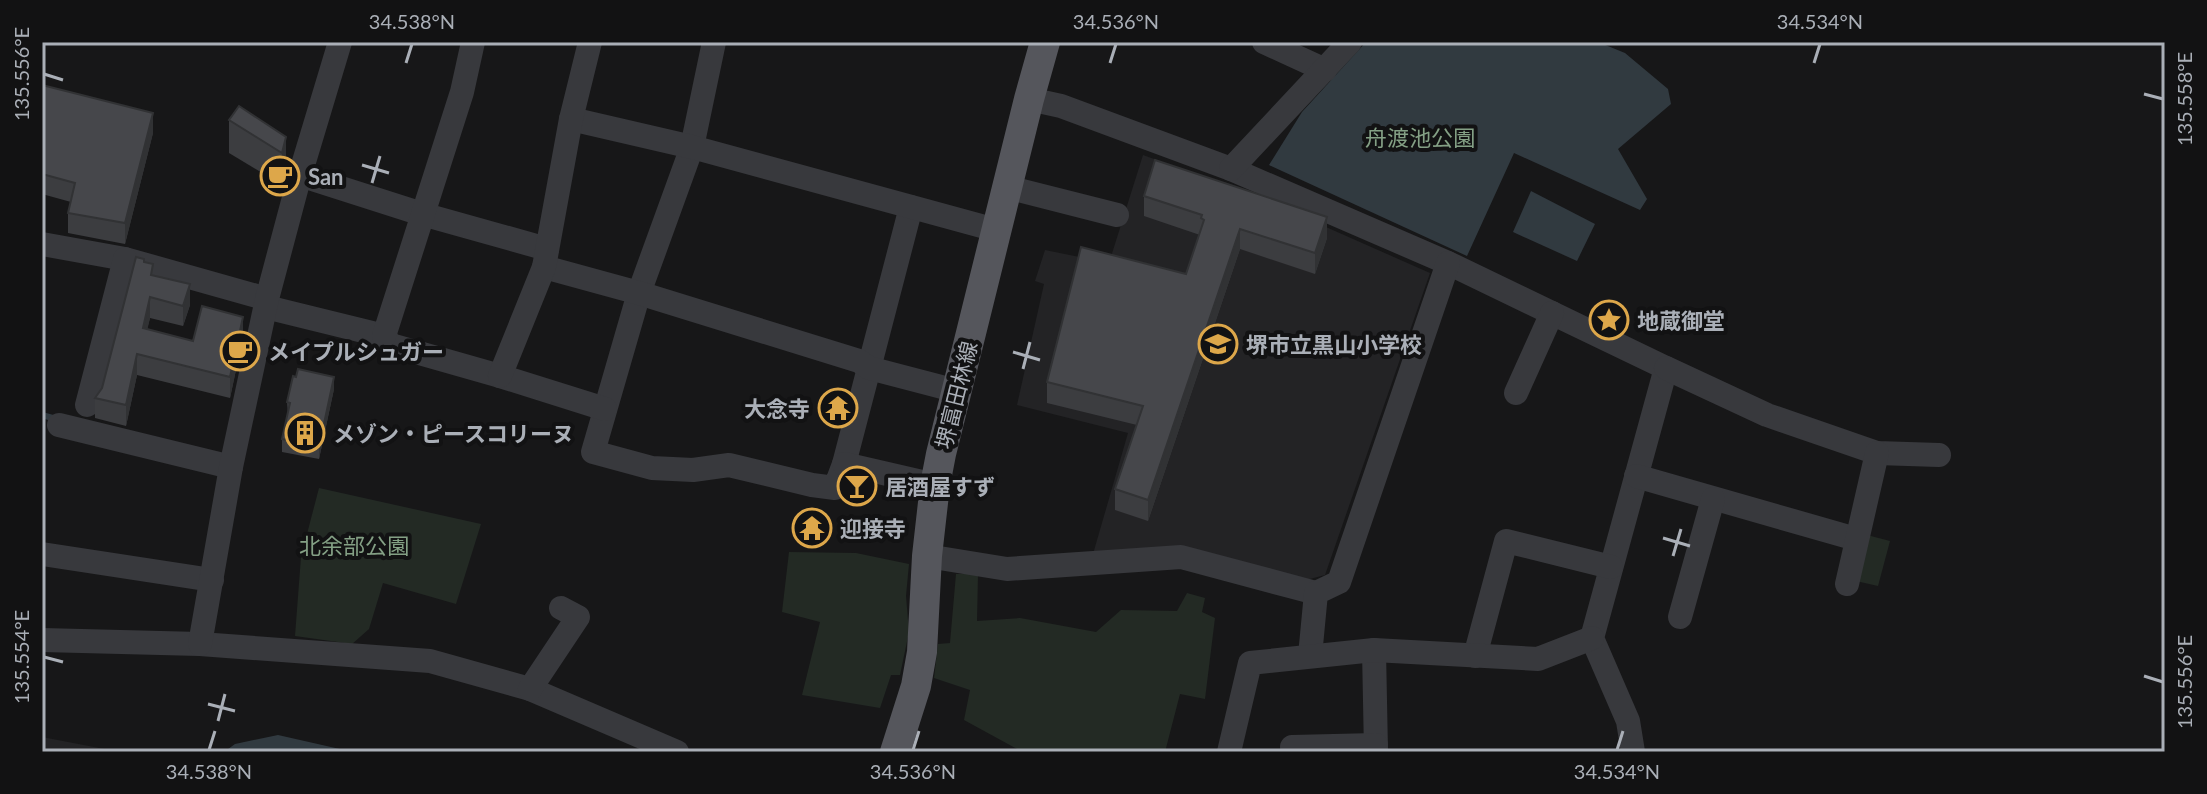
<svg xmlns="http://www.w3.org/2000/svg" width="2207" height="794" font-family="Lato,'Noto Sans JP',sans-serif">
	<style>
		.built { fill: #232325 }
		.green { fill: #232a24 }
		.water { fill: #313a40 }
		.lines { fill: none; stroke-linecap: round; stroke-linejoin: round }
		.stream { stroke: #313a40; stroke-width: 6 }
		.minor { stroke: #38393d; stroke-width: 24 }
		.major { stroke: #55565c; stroke-width: 30 }
		.wall { fill: #3c3d40 }
		.shaded-wall { fill: #313234 }
		.building { fill: #46474b; stroke: #313234; stroke-width: 2 }
		.ticks { fill: none; stroke: #aaafb7; stroke-width: 3 }
		.labels { text-anchor: middle; dominant-baseline: central; stroke-width: 8; stroke-linejoin: round; paint-order: stroke }
		.park-label { font-size: 22px; fill: #84a085; stroke: #121213 }
		.poi-label { font-size: 22px; font-weight: bold; fill: #aaafb7; stroke: #121213; text-anchor: start }
		.street-label { font-size: 22px; fill: #aaafb7; stroke: #121213 }
		.neatline { fill: none; stroke: #aaafb7; stroke-width: 3 }
		.ticks-label { font-size: 20px; text-anchor: middle; fill: #aaafb7 }
	</style>
	<rect width="100%" height="100%" fill="#171718"/>
	<g class="built">
		<path d="M1143 155 1249 193 1430 273 1325 575 1306 580 1093 554 1128 433 1017 405 1044 284 1035 281 1045 250 1109 263Z"/>
		<path d="M42 737 120 752H42Z"/>
	</g>
	<g class="green">
		<path d="M319 488 481 524 456 604 383 583 369 629 352 644 295 636 301 557Z"/>
		<path d="M1867 535 1890 541 1878 586 1856 581Z"/>
		<path d="M789 552 856 553 909 564 906 596 909 632 900 675H891L880 708 802 695 820 622 782 612Z"/>
		<path d="M956 574H978L977 621 1020 618 1096 632 1121 610 1177 611 1187 593 1205 598 1202 612 1215 618 1205 699 1180 694 1165 752H1025L1019 750 964 720 970 690 934 678 938 644 950 643Z"/>
	</g>
	<g class="water">
		<path d="M1366 42H1598L1625 53 1668 89 1671 104 1618 149 1647 199 1640 210 1514 153 1467 256 1269 165 1302 112Z"/>
		<path d="M1531 191 1595 224 1577 261 1513 232Z"/>
		<path d="M278 735 353 752H224L235 744Z"/>
	</g>
	<g class="lines">
		<path class="stream" d="M42 415 56 419"/>
		<g class="minor">
			<path d="M714 42 692 147 639 293 593 452 652 468 693 470 729 465 812 485 835 488 844 464 911 207"/>
			<path d="M1264 42 1325 70"/>
			<path d="M1029 99 1061 106 1231 169 1448 263 1666 368 1592 638 1628 721 1633 752"/>
			<path d="M571 119 692 147 996 230"/>
			<path d="M1231 169 1350 42"/>
			<path d="M300 175 422 214 547 249"/>
			<path d="M1007 187 1117 215"/>
			<path d="M42 244 125 259 267 299"/>
			<path d="M544 267 639 293 859 361 869 368 957 391"/>
			<path d="M266 307 384 336 391 345 500 376 605 409"/>
			<path d="M384 336 462 92 473 42"/>
			<path d="M1666 368 1767 415 1877 453 1939 455"/>
			<path d="M500 376 544 267 571 119 590 42"/>
			<path d="M1516 393 1552 313"/>
			<path d="M87 405 125 259"/>
			<path d="M59 425 231 467"/>
			<path d="M844 464 935 485"/>
			<path d="M1636 476 1856 539"/>
			<path d="M42 554 212 580"/>
			<path d="M927 556 1007 569 1181 557 1316 593"/>
			<path d="M1847 584 1877 453"/>
			<path d="M1680 617 1713 499"/>
			<path d="M42 640 200 644 430 661 530 689 677 752"/>
			<path d="M200 644 231 467 267 299 300 175 340 42"/>
			<path d="M1374 650 1376 752"/>
			<path d="M1310 656 1316 593 1339 582 1448 263"/>
			<path d="M1475 656 1506 541 1611 567"/>
			<path d="M530 689 578 617 561 608"/>
			<path d="M1292 747 1376 745"/>
			<path d="M1229 752 1250 663 1374 650 1538 659 1592 638"/>
		</g>
		<path class="major" d="M895 752 916 686 922 652 927 556 935 485 941 454 1029 99 1045 42"/>
	</g>
	<g class="wall">
		<path d="M42 85 153 133 125 244 68 233V213L71 202 42 194Z"/>
		<path d="M229 120 286 137V169L282 185 229 153Z"/>
		<path d="M1144 196 1327 238 1315 274 1240 249 1148 521 1115 510V489L1137 425 1047 403V382L1186 274 1200 235 1144 216Z"/>
		<path d="M144 262 153 275 190 305 183 326 150 318 147 329 193 341 243 337 230 398 137 375 126 426 95 418V398L102 388Z"/>
		<path d="M334 389 319 459 282 452V439L288 415 287 402Z"/>
	</g>
	<g class="shaded-wall">
		<path d="M153 113V133L125 244V223Z"/>
		<path d="M286 137V169L282 185V153Z"/>
		<path d="M1327 217V238L1315 274V253Z"/>
		<path d="M1240 229V249L1148 521V500Z"/>
		<path d="M190 284V305L183 326V306Z"/>
		<path d="M150 297V318L143 349V328Z"/>
		<path d="M243 317V337L230 398V377Z"/>
		<path d="M137 354V375L126 426V405Z"/>
		<path d="M334 377V389L319 459V447Z"/>
	</g>
	<g class="building">
		<path d="M42 85 153 113 125 223 68 213 75 183 42 174Z"/>
		<path d="M239 106 286 137 282 153 229 120Z"/>
		<path d="M1155 160 1327 217 1315 253 1240 229 1148 500 1115 489 1143 406 1047 382 1081 247 1186 274 1204 220 1201 218 1202 215 1144 196Z"/>
		<path d="M136 257 144 259V262L153 264 151 275 190 284 183 306 150 297 143 328 193 341 202 306 243 317 230 377 137 354 126 405 95 398 102 388Z"/>
		<path d="M298 369 334 377 319 447 282 439 290 403 287 402 293 376 296 377Z"/>
	</g>
	<path class="ticks" d="M406 63 412 44M1110 63 1116 44M1814 63 1820 44M44 74 63 80M2144 94 2163 99M362 165 389 173M372 183 380 156M1013 352 1040 360M1023 369 1030 342M1663 538 1690 546M1673 556 1681 529M44 657 63 662M2144 676 2163 682M208 704 235 711M218 721 225 694M209 750 215 731M913 750 919 731M1617 750 1623 731"/>
	<defs>
		<g id="cafe-ring" transform="scale(2)"><circle r="9.5" fill="#121213" stroke="#dda74a" stroke-width="1.5"/><path d="M-5.5-4.5H6V0H3Q3 3.5 0 3.5H-2.5Q-5.5 3.5-5.5 0ZM3-3.2v2h1.7v-2ZM-6 4.5H4V6H-6Z" fill="#dda74a"/></g>
		<g id="sight-ring" transform="scale(2)"><circle r="9.5" fill="#121213" stroke="#dda74a" stroke-width="1.5"/><path d="M0-6L1.8-2.2L6-1.7L2.9 1.2L3.7 5.4L0 3.3L-3.7 5.4L-2.9 1.2L-6-1.7L-1.8-2.2Z" fill="#dda74a"/></g>
		<g id="school-ring" transform="scale(2)"><circle r="9.5" fill="#121213" stroke="#dda74a" stroke-width="1.5"/><path d="M0-5L7-2L0 1L-7-2ZM-4 1L0 2.5L4 1V4Q0 6-4 4Z" fill="#dda74a"/></g>
		<g id="temple-ring" transform="scale(2)"><circle r="9.5" fill="#121213" stroke="#dda74a" stroke-width="1.5"/><path d="M0-6L5-2H3V0L6.5 2.5H4V6H1.5V3h-3V6H-4V2.5H-6.5L-3 0V-2H-5Z" fill="#dda74a"/></g>
		<g id="building-ring" transform="scale(2)"><circle r="9.5" fill="#121213" stroke="#dda74a" stroke-width="1.5"/><path d="M-4-6H4V6H1V3H-1V6H-4ZM-2.5-4.3h1.7v1.8h-1.7ZM.8-4.3h1.7v1.8H.8ZM-2.5-1h1.7V.8h-1.7ZM.8-1h1.7V.8H.8Z" fill="#dda74a"/></g>
		<g id="bar-ring" transform="scale(2)"><circle r="9.5" fill="#121213" stroke="#dda74a" stroke-width="1.5"/><path d="M-6-5H6L.8 .8V4.5H3.5V6h-7V4.5H-.8V.8Z" fill="#dda74a"/></g>
	</defs>
	<g fill-rule="evenodd">
		<use href="#cafe-ring" x="280" y="176"/>
		<use href="#sight-ring" x="1609" y="320"/>
		<use href="#school-ring" x="1218" y="344"/>
		<use href="#cafe-ring" x="240" y="351"/>
		<use href="#temple-ring" x="838" y="408"/>
		<use href="#building-ring" x="305" y="433"/>
		<use href="#bar-ring" x="857" y="486"/>
		<use href="#temple-ring" x="812" y="528"/>
	</g>
	<g class="labels">
		<g class="park-label">
			<text x="1420" y="137">舟渡池公園</text>
			<text x="354" y="545">北余部公園</text>
		</g>
		<g class="poi-label">
			<text x="308" y="176">San</text>
			<text x="1637" y="320">地蔵御堂</text>
			<text x="1246" y="344">堺市立黒山小学校</text>
			<text x="268" y="351">メイプルシュガー</text>
			<text x="810" y="408" text-anchor="end">大念寺</text>
			<text x="333" y="433">メゾン・ピースコリーヌ</text>
			<text x="885" y="486">居酒屋すず</text>
			<text x="840" y="528">迎接寺</text>
		</g>
		<g class="street-label">
			<text transform="translate(956 395) rotate(-76)">堺富田林線</text>
		</g>
	</g>
	<rect width="2207" height="794" fill="none" stroke="#121213" stroke-width="88"/>
	<rect x="44" y="44" width="2119" height="706" class="neatline"/>
	<g class="ticks-label">
		<text x="412" y="29">34.538°N</text>
		<text x="1116" y="29">34.536°N</text>
		<text x="1820" y="29">34.534°N</text>
		<text transform="translate(22 74) rotate(-90)" y="7">135.556°E</text>
		<text transform="translate(2185 99) rotate(-90)" y="7">135.558°E</text>
		<text transform="translate(22 657) rotate(-90)" y="7">135.554°E</text>
		<text transform="translate(2185 682) rotate(-90)" y="7">135.556°E</text>
		<text x="209" y="779">34.538°N</text>
		<text x="913" y="779">34.536°N</text>
		<text x="1617" y="779">34.534°N</text>
	</g>
</svg>
